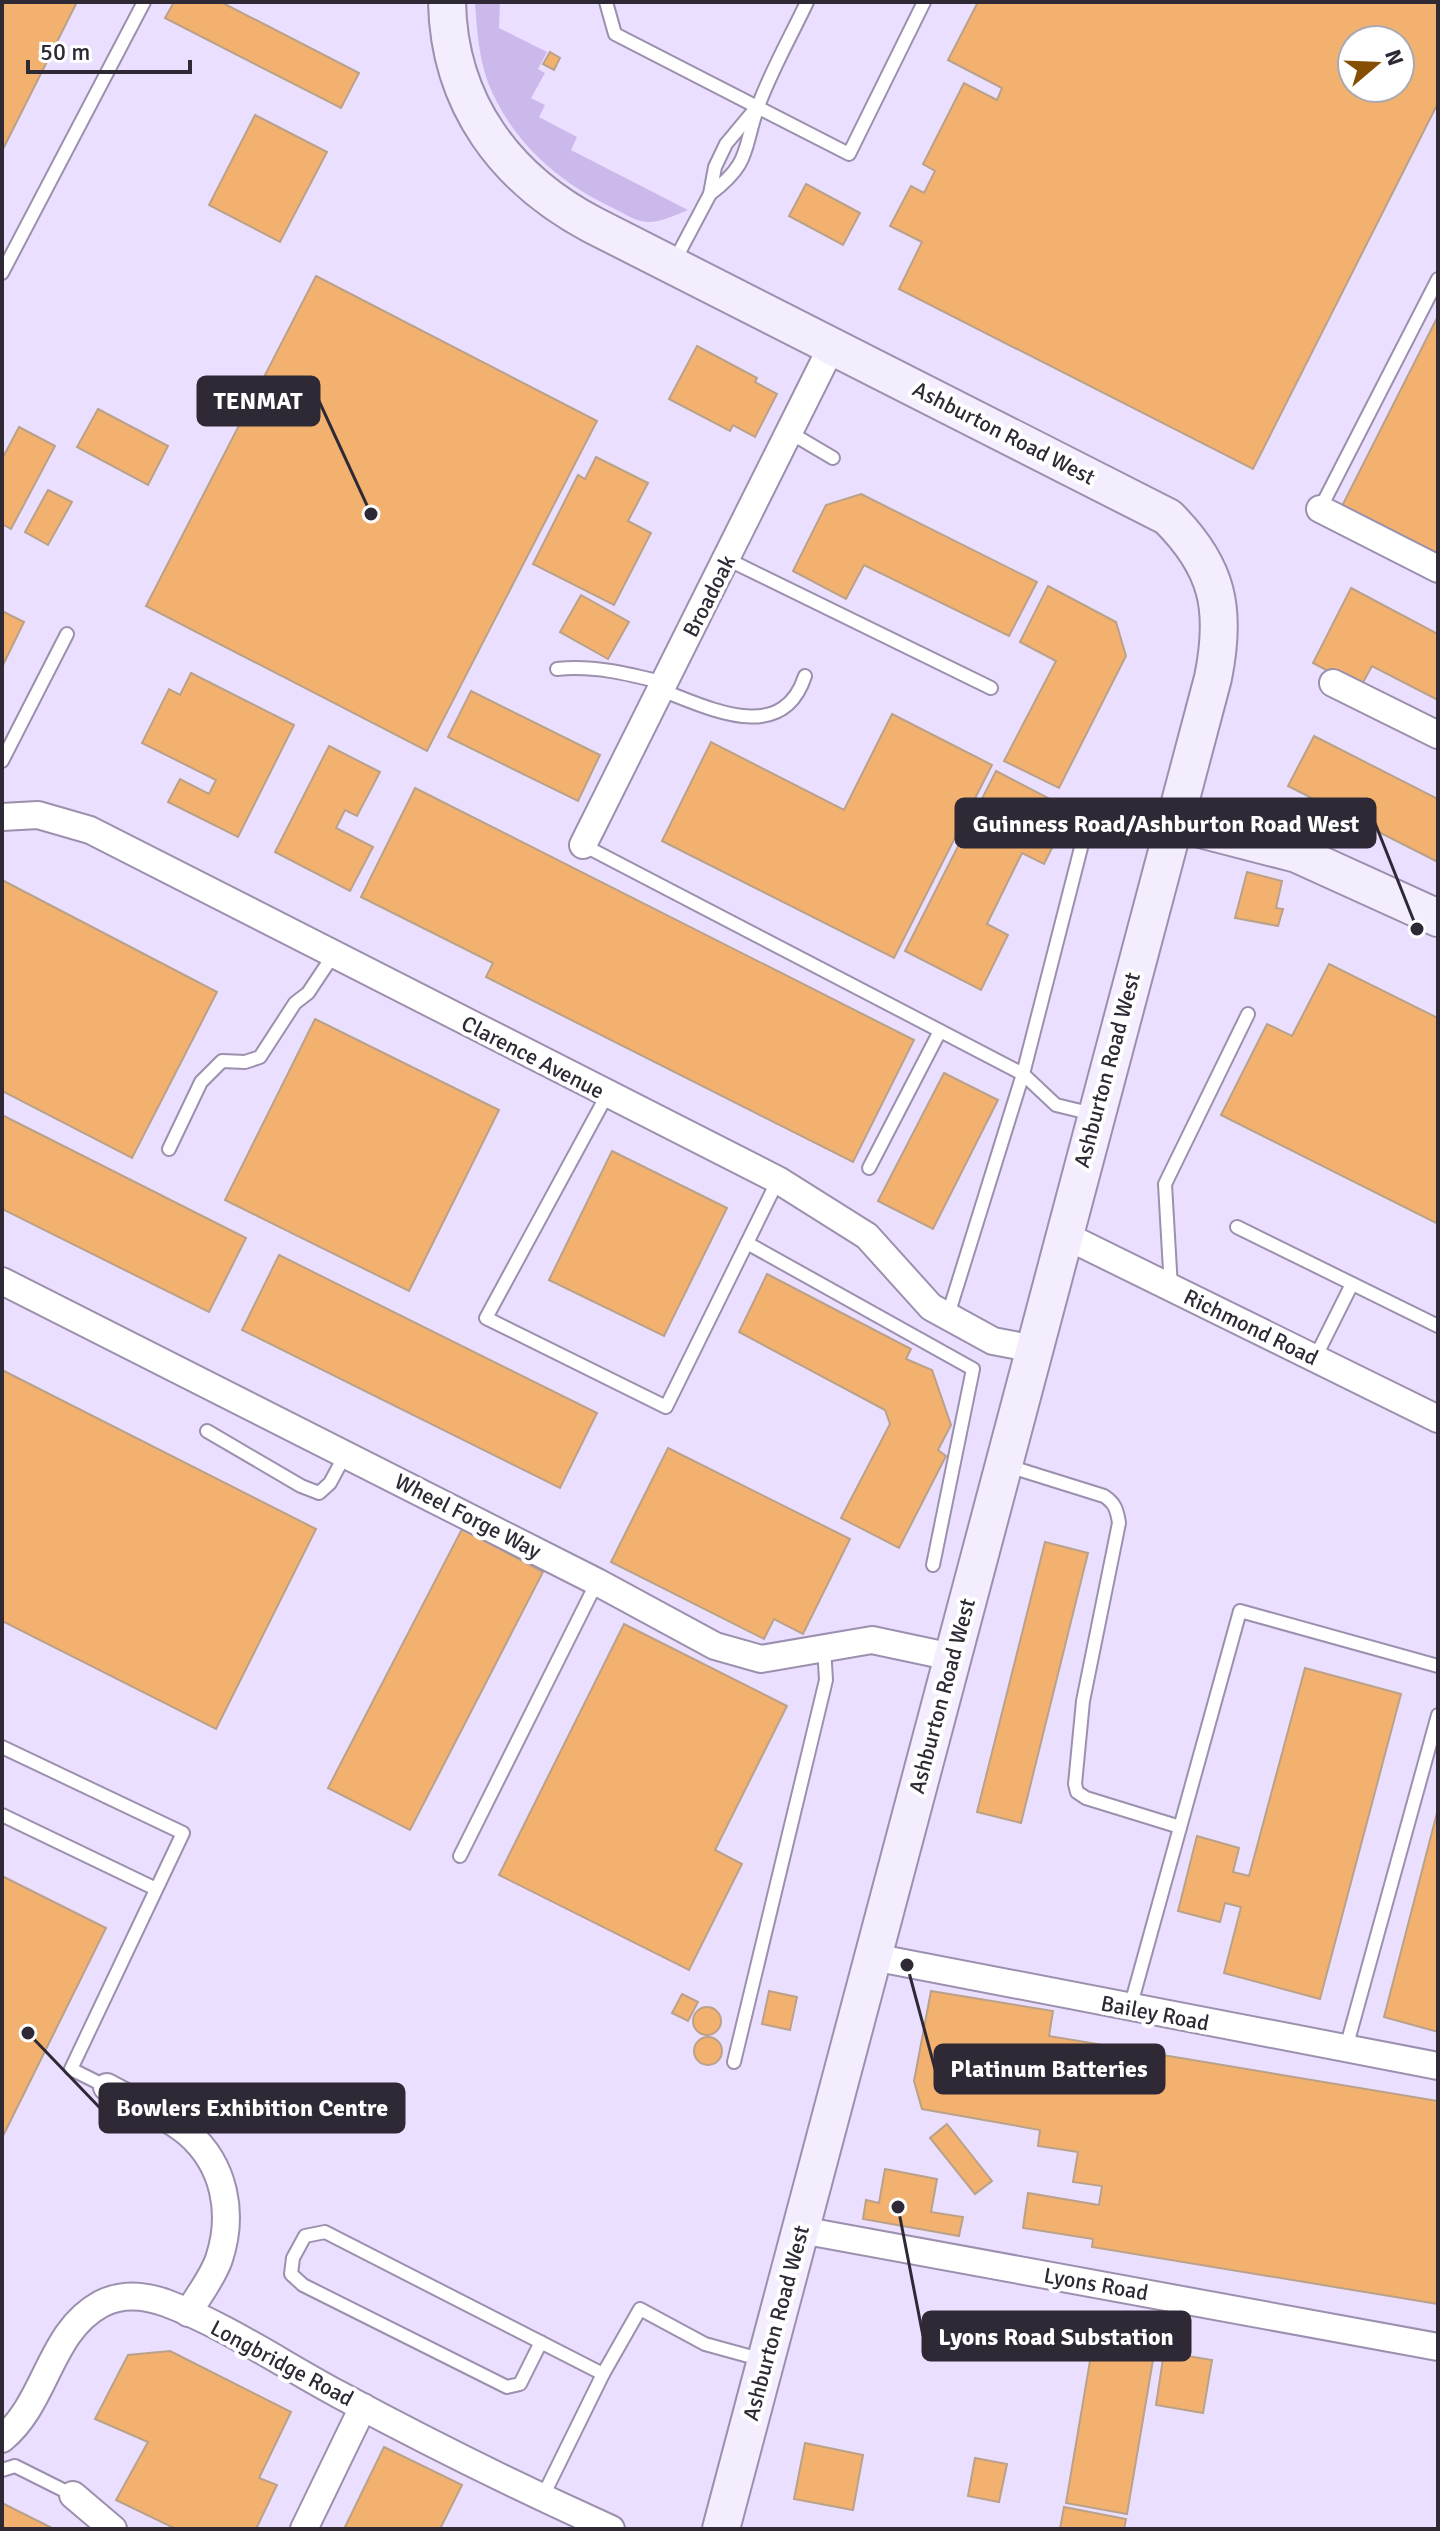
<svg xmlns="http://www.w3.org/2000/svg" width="1440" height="2531" font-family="Signika,sans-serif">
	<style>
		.green { fill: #ccb9eb }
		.building { fill: #f3b16f; stroke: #baa189; stroke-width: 2; fill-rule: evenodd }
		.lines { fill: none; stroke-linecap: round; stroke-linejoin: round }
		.lane-casing { stroke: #9c90ae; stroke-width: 16 }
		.street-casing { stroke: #9c90ae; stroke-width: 30 }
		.secondary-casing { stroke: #9c90ae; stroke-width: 40 }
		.lane { stroke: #fff; stroke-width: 12 }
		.street { stroke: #fff; stroke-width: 26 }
		.secondary { stroke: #f3edfd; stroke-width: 36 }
		.labels { text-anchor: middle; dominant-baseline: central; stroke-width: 8; stroke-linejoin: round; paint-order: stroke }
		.street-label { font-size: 22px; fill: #2e2935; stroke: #fff }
		.leader { fill: none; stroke: #2e2935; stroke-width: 3 }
		.callout-dot { fill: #2e2935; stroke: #fff; stroke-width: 3 }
		.callout { fill: #2e2935; stroke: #2e2935; stroke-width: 3 }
		.callout-label { font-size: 24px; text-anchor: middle; font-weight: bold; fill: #fff }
	</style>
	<rect width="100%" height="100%" fill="#ebdfff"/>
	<path class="green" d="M475 2H500L499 28 547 52 538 69 545 73 531 98 545 105 539 117 577 137 571 150 688 210C673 216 656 225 641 221 631 219 622 212 613 208 560 183 517 146 492 92 479 64 477 32 475 2Z"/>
	<g class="building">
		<path d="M2 2H77L2 151Z"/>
		<path d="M174 2H221L359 73 341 108 165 18Z"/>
		<path d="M978 2H1438V103L1253 469 899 289 922 242 890 226 911 186 924 193 935 171 923 164 964 83 997 100 1002 88 948 60ZM1352 40H1400V88H1352Z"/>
		<path d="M550 52 560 58 554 70 543 64Z"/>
		<path d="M255 115 327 152 280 242 209 205Z"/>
		<path d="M806 184 860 213 843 245 789 216Z"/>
		<path d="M316 276 597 421 427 751 146 606Z"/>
		<path d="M1438 316V562L1339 512Z"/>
		<path d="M697 346 757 378 755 382 777 394 755 437 733 425 730 431 669 399Z"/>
		<path d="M98 409 168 446 148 485 77 447Z"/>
		<path d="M19 427 55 446 11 529 2 524V459Z"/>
		<path d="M596 457 648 483 628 521 651 533 614 605 533 564 578 475 585 479Z"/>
		<path d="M48 490 72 502 48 545 25 532Z"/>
		<path d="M861 494 1037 582 1009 636 864 565 846 599 793 571 826 505Z"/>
		<path d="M1048 586 1116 622 1126 656 1059 788 1004 761 1056 661 1020 642Z"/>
		<path d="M1351 588 1438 634V700L1372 666 1360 688 1313 663Z"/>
		<path d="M581 595 629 622 608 659 560 632Z"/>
		<path d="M2 611 24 622 2 667Z"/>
		<path d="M191 673 294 725 238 837 168 802 180 779 209 794 216 780 142 743 169 689 180 695Z"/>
		<path d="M471 691 600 755 578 801 448 737Z"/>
		<path d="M892 714 992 765 894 958 662 841 711 742 844 810Z"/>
		<path d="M1314 736 1438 799V862L1288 786Z"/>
		<path d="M329 746 380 772 357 816 345 810 336 828 373 847 350 891 275 852Z"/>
		<path d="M996 771 1071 810 1044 864 1022 853 987 924 1008 935 981 990 905 951Z"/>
		<path d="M415 788 914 1040 853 1162 486 977 493 963 361 897Z"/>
		<path d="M1247 872 1282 881 1276 908 1283 909 1278 926 1235 918Z"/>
		<path d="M2 880 217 992 132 1158 2 1091Z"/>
		<path d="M1329 964 1438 1018V1224L1221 1115 1267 1024 1292 1036Z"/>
		<path d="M315 1019 499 1110 409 1291 225 1200Z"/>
		<path d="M944 1073 998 1100 933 1229 878 1201Z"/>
		<path d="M2 1115 246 1238 209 1312 2 1209Z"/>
		<path d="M612 1151 727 1208 664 1336 549 1280Z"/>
		<path d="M279 1255 597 1413 560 1488 242 1330Z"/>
		<path d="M767 1274 911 1349 906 1359 932 1370 951 1425 938 1450 946 1456 899 1548 841 1518 890 1424 885 1410 739 1332Z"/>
		<path d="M2 1370 316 1529 216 1729 2 1621Z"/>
		<path d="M668 1448 850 1539 803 1634 774 1619 764 1639 611 1562Z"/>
		<path d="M462 1529 543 1572 410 1830 328 1788Z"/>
		<path d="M1045 1542 1088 1553 1021 1823 977 1812Z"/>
		<path d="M624 1624 787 1706 715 1850 742 1864 689 1970 499 1875Z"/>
		<path d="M1305 1668 1401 1694 1320 1999 1224 1973 1241 1907 1225 1903 1220 1922 1178 1911 1197 1836 1239 1848 1233 1872 1249 1876Z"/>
		<path d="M1438 1809V2032L1384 2017Z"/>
		<path d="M2 1876 106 1928 2 2138Z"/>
		<path d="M769 1991 797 1997 790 2030 762 2024Z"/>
		<path d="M931 1991 1053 2011 1049 2036 1438 2101V2304L1092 2247 1093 2239 1023 2228 1028 2193 1099 2205 1102 2186 1073 2182 1078 2152 1038 2146 1040 2130 922 2109 914 2081Z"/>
		<path d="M682 1994 698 2002 688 2021 672 2013Z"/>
		<circle cx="707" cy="2021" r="14"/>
		<circle cx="708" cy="2051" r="14"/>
		<path d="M947 2124 992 2181 975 2194 930 2138Z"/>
		<path d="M885 2169 937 2179 931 2212 963 2217 959 2236 863 2219 866 2200 879 2203Z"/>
		<path d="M1092 2349 1153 2360 1127 2514 1066 2503Z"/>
		<path d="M170 2351 291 2412 259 2478 277 2485 256 2529H176L116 2500 148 2442 95 2419 128 2355Z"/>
		<path d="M1164 2352 1212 2360 1203 2413 1156 2405Z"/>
		<path d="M805 2443 863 2455 853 2510 794 2499Z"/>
		<path d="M384 2447 462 2485 440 2529H344Z"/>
		<path d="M975 2458 1007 2464 999 2502 968 2496Z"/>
		<path d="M2 2503 54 2529H2Z"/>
		<path d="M1064 2507 1126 2519 1124 2529H1060Z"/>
	</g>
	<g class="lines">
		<g class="lane-casing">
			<g id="lane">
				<path d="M606 2 615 34 849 154 924 2"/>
				<path d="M710 194C753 161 742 149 759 104 772 69 791 36 807 2"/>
				<path d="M674 262 710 194 715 167 726 144 756 108"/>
				<path d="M2 273 144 2"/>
				<path d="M789 432 833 458"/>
				<path d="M1320 509 1438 279"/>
				<path d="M727 559 991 688"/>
				<path d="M557 669C594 665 629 674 665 683"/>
				<path d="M661 690C709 708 782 746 805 676"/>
				<path d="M2 761 67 634"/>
				<path d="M1084 836 1023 1074 1056 1105 1093 1114"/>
				<path d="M583 845 1023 1074 948 1315"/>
				<path d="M607 1095 486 1318 666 1407 778 1180"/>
				<path d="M169 1149 201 1082 222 1061 245 1062 260 1057 295 1003 308 993 334 954"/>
				<path d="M869 1168 940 1031"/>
				<path d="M1237 1227 1438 1326"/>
				<path d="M747 1243 973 1369 933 1565"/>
				<path d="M1171 1288 1165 1184 1248 1014"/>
				<path d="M1315 1358 1352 1284"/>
				<path d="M207 1431 301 1486 319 1493 330 1483 345 1455"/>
				<path d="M1008 1466 1104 1496C1115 1503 1117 1510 1119 1523L1083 1701 1075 1784 1077 1792 1086 1798 1180 1827"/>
				<path d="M2 1747 183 1833 71 2069 107 2087"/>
				<path d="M2 1815 156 1889"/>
				<path d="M460 1856 597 1582"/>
				<path d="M1130 2008 1240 1611 1438 1666"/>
				<path d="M1346 2048 1438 1715"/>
				<path d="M734 2062 826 1680 824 1647"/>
				<path d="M541 2342 520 2384 507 2387 303 2285 291 2274 293 2258 305 2236 325 2232 603 2374 542 2498"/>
				<path d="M603 2374 640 2309 705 2344 763 2360"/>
				<path d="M2 2470 15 2466 73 2495"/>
			</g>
		</g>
		<g class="street-casing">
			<g id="street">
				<path d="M1320 509 1438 569"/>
				<path d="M1333 683 1438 735"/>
				<path d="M2 817 38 815 90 830 778 1180 867 1236 931 1307 993 1341 1035 1349"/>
				<path d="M583 845 832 346"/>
				<path d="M1064 1235 1438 1419"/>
				<path d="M2 1281 597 1582 715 1646 761 1659 872 1640 952 1657"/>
				<path d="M873 1957 1438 2066"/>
				<path d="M107 2087C132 2101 165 2114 188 2133 225 2165 234 2214 219 2259 213 2277 198 2296 188 2313"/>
				<path d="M801 2230 1438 2347"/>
				<path d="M2 2439C47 2402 49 2332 101 2304 122 2293 144 2295 166 2303 225 2325 282 2364 338 2394 427 2442 518 2487 611 2529"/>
				<path d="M73 2495 113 2529"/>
				<path d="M304 2529 363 2407"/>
			</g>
		</g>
		<g class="secondary-casing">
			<g id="secondary">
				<path d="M447 2C449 104 506 179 593 225L1168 517C1218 567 1227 609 1213 678L721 2529"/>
				<path d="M1173 822 1297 854 1438 918"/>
			</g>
		</g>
		<use href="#lane" class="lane"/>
		<use href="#street" class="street"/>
		<use href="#secondary" class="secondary"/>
	</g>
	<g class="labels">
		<g class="street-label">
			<text transform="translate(1004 433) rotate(27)">Ashburton Road West</text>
			<text transform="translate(709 596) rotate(-63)">Broadoak</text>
			<text transform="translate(533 1057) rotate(27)">Clarence Avenue</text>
			<text transform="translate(1107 1070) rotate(-75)">Ashburton Road West</text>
			<text transform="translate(1251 1327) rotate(26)">Richmond Road</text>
			<text transform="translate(468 1516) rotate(27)">Wheel Forge Way</text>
			<text transform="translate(942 1696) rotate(-75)">Ashburton Road West</text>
			<text transform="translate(1155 2013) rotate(11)">Bailey Road</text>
			<text transform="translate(1096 2284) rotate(10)">Lyons Road</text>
			<text transform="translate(776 2323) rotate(-75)">Ashburton Road West</text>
			<text transform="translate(282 2363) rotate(28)">Longbridge Road</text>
		</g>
	</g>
	<path class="leader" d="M371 514L319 401M1417 929L1375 823M907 1965L935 2069M28 2033L100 2108M898 2207L923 2336"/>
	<g class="callout-dot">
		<circle cx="371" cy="514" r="8"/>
		<circle cx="1417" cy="929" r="8"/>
		<circle cx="907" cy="1965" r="8"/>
		<circle cx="28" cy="2033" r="8"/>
		<circle cx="898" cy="2207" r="8"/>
	</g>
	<g class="callout">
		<rect x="198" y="377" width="121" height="48" rx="8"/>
		<rect x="956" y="799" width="419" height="48" rx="8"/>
		<rect x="935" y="2045" width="229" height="48" rx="8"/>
		<rect x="100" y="2084" width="304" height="48" rx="8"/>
		<rect x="923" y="2312" width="267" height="48" rx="8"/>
	</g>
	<g class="callout-label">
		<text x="258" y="409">TENMAT</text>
		<text x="1166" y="832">Guinness Road/Ashburton Road West</text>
		<text x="1049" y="2077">Platinum Batteries</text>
		<text x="252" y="2116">Bowlers Exhibition Centre</text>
		<text x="1056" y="2345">Lyons Road Substation</text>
	</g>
	<rect width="1440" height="2531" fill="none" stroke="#2e2935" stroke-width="8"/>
	<g transform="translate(1376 64) rotate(71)"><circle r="38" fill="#ffffff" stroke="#aba9ae" stroke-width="2"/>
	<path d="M0-6L14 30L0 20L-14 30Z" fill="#864e00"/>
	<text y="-12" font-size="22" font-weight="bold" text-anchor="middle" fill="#2e2935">N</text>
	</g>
	<path d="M28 60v12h162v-12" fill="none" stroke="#2e2935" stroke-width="4"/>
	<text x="40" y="60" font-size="24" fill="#2e2935" stroke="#ffffff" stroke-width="6" paint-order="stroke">50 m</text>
</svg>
